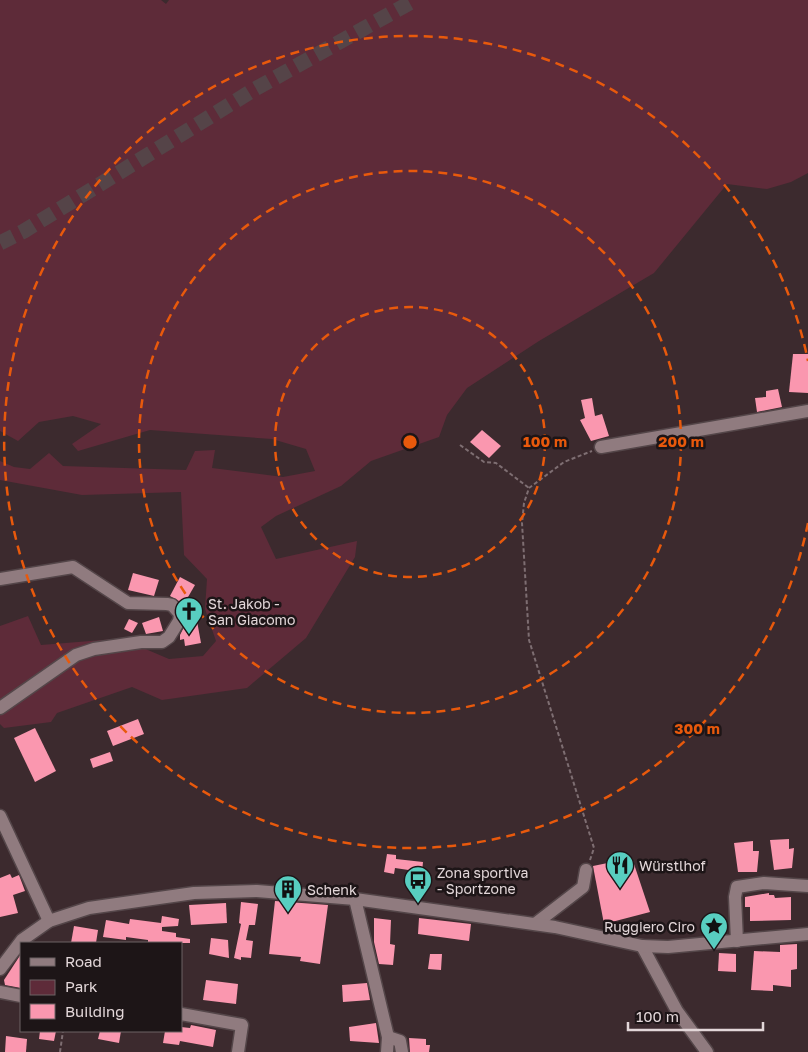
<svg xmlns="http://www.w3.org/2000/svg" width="808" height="1052" font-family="'Golos Text',sans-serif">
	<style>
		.green { fill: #5e2b39 }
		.building { fill: #fa97af }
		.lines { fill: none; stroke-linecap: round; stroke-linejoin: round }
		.major-tunnel { stroke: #554448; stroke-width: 15; stroke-dasharray: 15 8; stroke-linecap: butt }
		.minor-casing { stroke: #544649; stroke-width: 15 }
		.path { stroke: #7e6e72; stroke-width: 2; stroke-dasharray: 4 2.5; stroke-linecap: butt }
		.minor { stroke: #907b7f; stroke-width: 12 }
		.ring { fill: none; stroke: #e8590c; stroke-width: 2.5; stroke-dasharray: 9 6 }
		.labels { text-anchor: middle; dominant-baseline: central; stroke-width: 5; stroke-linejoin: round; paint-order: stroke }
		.poi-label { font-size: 14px; fill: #e3d7d9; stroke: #1d1517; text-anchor: start }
		.centre { fill: #e8590c; stroke: #1d1517; stroke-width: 2.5 }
		.ring-label { font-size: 15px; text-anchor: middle; font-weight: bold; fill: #e8590c; stroke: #1d1517; stroke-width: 5; stroke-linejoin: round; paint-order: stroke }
	</style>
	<rect width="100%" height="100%" fill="#3c2a2e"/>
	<path class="green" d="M0 0H161L166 4 169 0H808V173L791 182 767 189 727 184 654 273 539 341 467 388 447 415 439 437 371 461 341 486 276 516 261 527 276 559 357 541 355 557 306 638 247 688 162 700 132 687 57 713 51 722 4 728 0 724V626L28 616 41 645 115 639 129 642 169 659 203 656 216 641 205 609 207 579 184 555 181 492 82 495 0 480V461L14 467 30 469 49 453 63 466 186 470 195 451 215 450 212 468 283 477 315 471 306 449 272 439 150 430 78 451 72 444 101 424 73 416 39 422 18 441 0 431Z"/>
	<g class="building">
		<path d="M793 354H808V393L789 392Z"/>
		<path d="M778 389 782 407 757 412 755 398 766 397V391Z"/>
		<path d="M592 398 595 416 602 414 609 436 591 441 580 420 585 418 581 400Z"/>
		<path d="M482 430 501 446 489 458 470 442Z"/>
		<path d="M133 573 159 580 154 596 128 590Z"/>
		<path d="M180 577 195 585 184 604 170 596Z"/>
		<path d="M159 617 163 631 146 634 142 623Z"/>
		<path d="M191 618 197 621 201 643 185 646 184 639 180 640V635L188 619Z"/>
		<path d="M129 619 138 623 132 633 124 629Z"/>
		<path d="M138 719 144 734 113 746 107 731Z"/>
		<path d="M35 728 56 771 35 782 14 738Z"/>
		<path d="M110 752 113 761 93 768 90 759Z"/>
		<path d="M789 839V849L794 848 792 868 774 870 770 840Z"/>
		<path d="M753 841V851H759L757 872H738L734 843Z"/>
		<path d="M387 854 396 855V859L423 862 422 872 395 868 394 874 384 872Z"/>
		<path d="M632 858 650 912 604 924 593 866Z"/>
		<path d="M10 874 12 878 19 875 25 891 13 895 18 913 0 917V878Z"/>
		<path d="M769 893V895H774L775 898 791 897V920L750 921V907H745V897Z"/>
		<path d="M275 901 328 905 320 964 300 961 301 957 269 954Z"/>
		<path d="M241 902 258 904 255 925H249L246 940 253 941 251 958 241 957V960L234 958 241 924 239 923Z"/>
		<path d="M226 903 227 923 191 925 189 905Z"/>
		<path d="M162 916 179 919 178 926 162 927V931L176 933V937L190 939V943H148V940L126 937V940L103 937 106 920 129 924 130 919 161 923Z"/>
		<path d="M374 918 391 920 390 944 395 945 393 965 379 964 374 942Z"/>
		<path d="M419 918 471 924 469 941 418 934Z"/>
		<path d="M74 926 98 930 96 943H71Z"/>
		<path d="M211 938 228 940 229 958 209 954Z"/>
		<path d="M797 944V969L791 970V987L773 985V991L751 990 754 951 780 952V945Z"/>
		<path d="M719 953 736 954V972L718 971Z"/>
		<path d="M21 954V988L5 985 4 980Z"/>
		<path d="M430 954H442L441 970 428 969Z"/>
		<path d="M206 980 238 984 236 1004 203 1000Z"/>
		<path d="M367 983 370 1000 343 1002 342 985Z"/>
		<path d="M376 1023 379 1043 350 1041 349 1027Z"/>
		<path d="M191 1025 216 1030 213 1047 180 1041 179 1045 163 1043 165 1031H181V1027L190 1028Z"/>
		<path d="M40 1031H56L54 1041 39 1039Z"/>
		<path d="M100 1031H121L119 1043 98 1039Z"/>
		<path d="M6 1036 27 1039 26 1052H5Z"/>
		<path d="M409 1038 426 1039V1045H430L429 1052H410Z"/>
	</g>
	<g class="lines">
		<path class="major-tunnel" d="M0 243 24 231 255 89 415 0"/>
		<g class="minor-casing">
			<g id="minor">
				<path d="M601 447 808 411"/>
				<path d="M0 579 73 567 128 603 167 604 172 605 180 614 179 621 169 637 162 642H141L94 649 76 655 0 708"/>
				<path d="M0 816 49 921"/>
				<path d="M355 899 388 1037 387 1052"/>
				<path d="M535 924 583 887 586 870"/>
				<path d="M737 941 735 897 737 887 764 883 808 886"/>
				<path d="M642 946 677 1011 707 1052"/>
				<path d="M0 969 22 940 49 921 89 908 194 893 257 891 355 899 555 927 642 946 668 947 808 934"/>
				<path d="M0 992 21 996"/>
				<path d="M181 1014 242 1025 238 1052"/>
				<path d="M388 1037 400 1041 402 1052"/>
			</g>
		</g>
		<g class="path">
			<path d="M460 445 484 462 496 463 529 488"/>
			<path d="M590 860 594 848 529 640 522 523 524 503 529 488 564 462 592 451"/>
			<path d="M60 1052 63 1031"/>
		</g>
		<use href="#minor" class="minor"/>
	</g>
	<g class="ring">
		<circle cx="410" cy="442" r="135"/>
		<circle cx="410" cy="442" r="271"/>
		<path d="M808 523A406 406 0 1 1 808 361"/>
	</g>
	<defs>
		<g id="church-pin" transform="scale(1.4375)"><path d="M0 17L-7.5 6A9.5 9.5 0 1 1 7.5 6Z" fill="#58cec0" stroke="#1d1517"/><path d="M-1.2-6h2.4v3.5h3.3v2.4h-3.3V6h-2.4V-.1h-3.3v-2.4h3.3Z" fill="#111"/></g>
		<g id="restaurant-pin" transform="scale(1.4375)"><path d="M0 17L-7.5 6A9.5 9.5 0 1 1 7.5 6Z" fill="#58cec0" stroke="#1d1517"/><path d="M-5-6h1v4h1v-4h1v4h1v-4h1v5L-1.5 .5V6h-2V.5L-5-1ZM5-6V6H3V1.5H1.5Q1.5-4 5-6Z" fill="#111"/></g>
		<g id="bus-pin" transform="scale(1.4375)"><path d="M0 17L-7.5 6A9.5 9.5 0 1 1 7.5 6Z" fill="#58cec0" stroke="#1d1517"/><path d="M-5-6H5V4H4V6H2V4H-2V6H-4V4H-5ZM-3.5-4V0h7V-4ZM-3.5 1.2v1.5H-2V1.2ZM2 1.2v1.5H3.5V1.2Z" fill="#111"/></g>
		<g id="building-pin" transform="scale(1.4375)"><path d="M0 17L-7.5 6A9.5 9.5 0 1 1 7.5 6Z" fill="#58cec0" stroke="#1d1517"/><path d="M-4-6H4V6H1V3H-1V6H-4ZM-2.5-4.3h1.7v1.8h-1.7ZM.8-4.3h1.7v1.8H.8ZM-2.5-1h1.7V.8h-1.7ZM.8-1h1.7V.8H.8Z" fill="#111"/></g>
		<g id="sight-pin" transform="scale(1.4375)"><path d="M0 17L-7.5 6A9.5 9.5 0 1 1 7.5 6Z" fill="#58cec0" stroke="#1d1517"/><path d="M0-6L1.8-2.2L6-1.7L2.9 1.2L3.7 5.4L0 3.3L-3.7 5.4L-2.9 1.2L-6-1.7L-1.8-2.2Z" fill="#111"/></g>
	</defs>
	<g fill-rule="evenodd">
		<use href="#church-pin" x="189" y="611"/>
		<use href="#restaurant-pin" x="620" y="865"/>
		<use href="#bus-pin" x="418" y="880"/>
		<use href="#building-pin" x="288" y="889"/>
		<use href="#sight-pin" x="714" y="926"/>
	</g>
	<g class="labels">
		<g class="poi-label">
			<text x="208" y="603">St. Jakob -<tspan x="208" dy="16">San Giacomo</tspan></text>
			<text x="639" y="865">Würstlhof</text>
			<text x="437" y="872">Zona sportiva<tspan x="437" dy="16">- Sportzone</tspan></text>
			<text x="307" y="889">Schenk</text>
			<text x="695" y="926" text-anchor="end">Ruggiero Ciro</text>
		</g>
	</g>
	<circle cx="410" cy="442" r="8" class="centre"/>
	<g class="ring-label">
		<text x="545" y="447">100 m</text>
		<text x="681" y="447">200 m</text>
		<text x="697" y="734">300 m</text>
	</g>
	<rect x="20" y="942" width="162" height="90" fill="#1d1517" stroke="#6c6365"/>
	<rect x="30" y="958" width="25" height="8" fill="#907b7f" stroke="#6c6365"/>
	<text x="65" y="967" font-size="15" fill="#e3d7d9">Road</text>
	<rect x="30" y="980" width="25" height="15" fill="#5e2b39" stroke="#6c6365"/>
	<text x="65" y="992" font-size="15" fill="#e3d7d9">Park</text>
	<rect x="30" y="1004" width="25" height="15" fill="#fa97af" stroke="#6c6365"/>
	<text x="65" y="1017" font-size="15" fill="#e3d7d9">Building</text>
	<path d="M628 1022v8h135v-8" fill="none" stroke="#e3d7d9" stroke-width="2.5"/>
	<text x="636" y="1022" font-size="15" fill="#e3d7d9" stroke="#1d1517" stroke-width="4" paint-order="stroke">100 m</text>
</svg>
